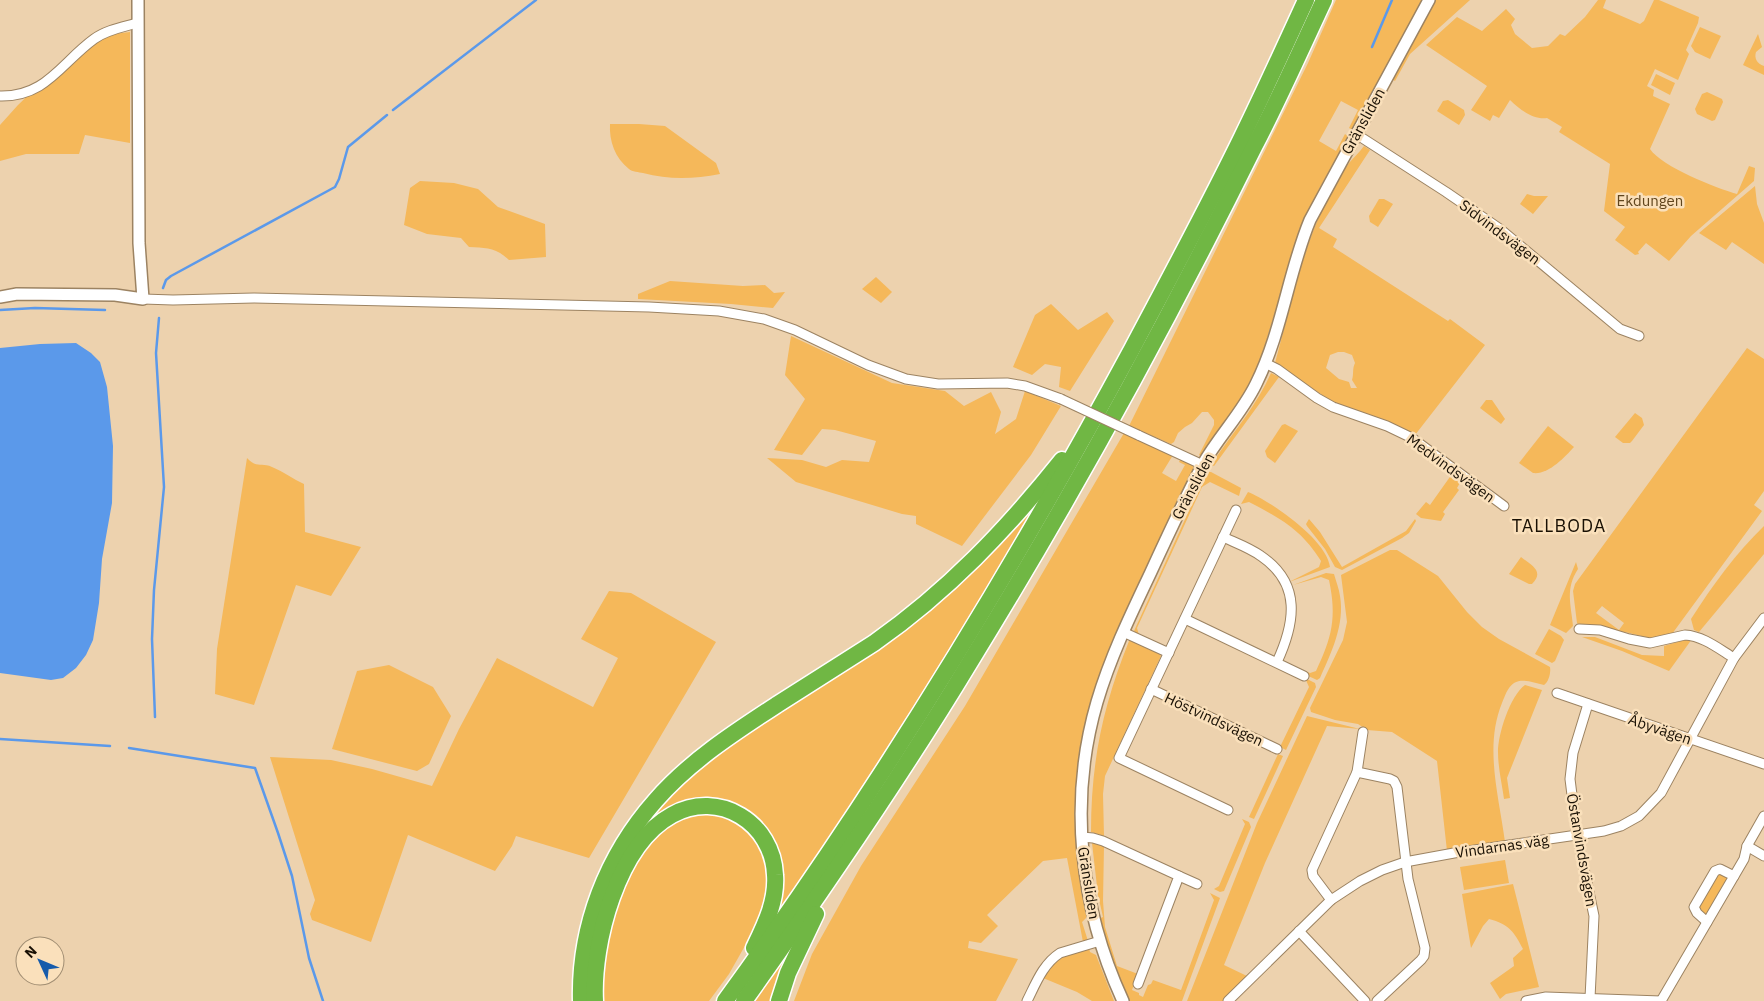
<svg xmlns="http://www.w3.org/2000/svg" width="1764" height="1001" font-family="'IBM Plex Sans',sans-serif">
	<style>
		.green { fill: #f5b85a; fill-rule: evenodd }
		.water { fill: #5b99ea }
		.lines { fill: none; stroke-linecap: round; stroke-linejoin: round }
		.stream { stroke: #5b99ea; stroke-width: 2.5 }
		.minor-casing { stroke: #9c8362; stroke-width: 11 }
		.tertiary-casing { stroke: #9c8362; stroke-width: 14 }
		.motorway-casing { stroke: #fff; stroke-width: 19 }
		.minor { stroke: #fff; stroke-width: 9 }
		.tertiary { stroke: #fff; stroke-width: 11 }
		.motorway { stroke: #70b744; stroke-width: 16 }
		.minor-bridge-casing { stroke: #9c8362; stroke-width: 11; stroke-linecap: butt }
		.minor-bridge { stroke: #fff; stroke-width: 9 }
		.labels { text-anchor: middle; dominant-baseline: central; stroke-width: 5; stroke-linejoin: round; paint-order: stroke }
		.street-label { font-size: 15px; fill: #191004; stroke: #fae0bb }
		.park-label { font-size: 15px; fill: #60451d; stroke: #fae0bb }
		.quarter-label { font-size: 18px; letter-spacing: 1px; fill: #191004; stroke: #fae0bb }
	</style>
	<rect width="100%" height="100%" fill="#edd2ae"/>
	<g class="green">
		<path d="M1336 0H1424L1369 99 1372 101 1353 130 1349 128 1358 110 1341 101 1319 141 1336 151 1345 134 1349 137 1319 189 1299 234 1261 358C1246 394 1224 425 1203 457L1199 455 1214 425V420L1208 412H1202L1192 423 1185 427 1178 433 1174 442 1171 444 1129 426 1308 63Z"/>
		<path d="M1434 0H1470L1410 54 1395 81 1389 77Z"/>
		<path d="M1598 0H1606L1603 8 1640 24 1644 21 1654 0H1659L1699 17 1698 23 1686 50 1689 54 1678 80 1655 69 1647 86 1654 90 1653 96 1670 104 1650 149C1662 167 1716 188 1737 194L1749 166 1755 168 1754 181 1691 236 1669 261 1646 243 1638 252 1639 254 1635 255 1615 240 1625 227 1604 211 1610 164 1559 132 1562 127 1547 118C1534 120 1520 110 1510 100L1499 118 1493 115 1490 121 1471 110 1487 86 1426 45 1457 17 1482 31 1506 9 1515 19 1511 25 1515 34 1532 48 1548 46 1560 34 1565 36 1585 17Z"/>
		<path d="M1700 27 1721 36 1710 59 1695 52 1691 46Z"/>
		<path d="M130 32V143L85 135 79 154H26L0 161V125L18 105 89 37Z"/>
		<path d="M1758 34 1762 47 1756 52C1754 58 1757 64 1764 66V75L1743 65Z"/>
		<path d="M1656 74 1675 83 1670 95 1651 85Z"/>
		<path d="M1707 92 1722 99 1723 102 1715 120 1712 121 1697 114 1695 109 1702 94Z"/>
		<path d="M1448 100 1464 110 1465 115 1459 125 1437 111 1443 101Z"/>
		<path d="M610 124H639L665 126 716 163 720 174C694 179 669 180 643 173 639 172 632 172 629 169 615 158 609 141 610 124Z"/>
		<path d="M1364 146 1370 150 1319 228 1337 239 1333 247 1448 321 1450 319 1485 345 1415 435 1334 403 1275 363C1293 298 1308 218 1349 163 1354 157 1360 152 1364 146ZM1338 352H1344L1352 355 1355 363C1352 369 1354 374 1352 380L1357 388H1351L1349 382 1339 379 1326 368 1330 355Z"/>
		<path d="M420 181 454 183 478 189 498 207 545 224 546 257 509 260C495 247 486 248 469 247L461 238 427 234 404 225 410 188Z"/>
		<path d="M1755 186 1757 204 1764 223V264L1732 242 1726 250 1699 233Z"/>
		<path d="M1527 194 1534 196H1548L1533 214 1520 204Z"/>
		<path d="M1379 199H1384L1393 204 1378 227 1370 222 1369 216Z"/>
		<path d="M876 277 892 292 881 303 862 289Z"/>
		<path d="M670 281 743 286 765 285 774 293 785 292 773 308 731 304 638 299V294Z"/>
		<path d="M1051 304 1078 330 1107 312 1114 321 1070 391 1059 387 1061 367 1045 364 1032 375 1013 367 1035 315Z"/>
		<path d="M791 336 892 383 945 391 964 406 991 392 1001 412 995 434 1016 419 1025 391 1061 406 1031 455 962 546 916 524V516L902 514 796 482 767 458 802 460 826 467 842 460 869 462 876 441 835 430 822 429 802 455 774 450 805 399 785 375Z"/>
		<path d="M1747 348 1764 359V491L1754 505 1762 511 1672 634 1650 638 1625 632 1621 633 1606 627 1591 625H1579L1577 623 1573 591 1575 584ZM1602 606 1624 623 1619 630 1596 613Z"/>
		<path d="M1271 373 1279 377 1214 466 1212 465 1217 456C1236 429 1258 403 1271 373Z"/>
		<path d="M1486 400H1492L1505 419 1501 424 1480 408Z"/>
		<path d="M1635 413 1642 418 1644 425 1632 441 1630 443H1623L1615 437Z"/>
		<path d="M1285 424 1298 431 1275 463 1267 457 1265 451 1282 425Z"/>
		<path d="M1548 426 1574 447C1565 457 1548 475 1533 473L1519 463Z"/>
		<path d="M1124 433 1173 455 1162 473 1176 481 1185 465 1179 462 1181 458 1189 463 1195 468 1084 740 1088 916 1082 922 1088 941 1083 942 1067 858 1043 861 987 915 998 926 981 943 969 941 968 948 1018 959 996 1001H794L812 954 861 866 965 706Z"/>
		<path d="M247 458C257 469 261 462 272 467 284 472 293 479 304 484L305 532 361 547 331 596 296 585 254 705 215 694 217 649Z"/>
		<path d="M1208 472H1211L1241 488 1239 496 1210 482 1202 487 1137 628 1139 635 1134 631 1187 515Z"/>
		<path d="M1452 474 1461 481 1457 488 1459 490 1443 512 1445 514 1441 521 1421 518 1416 514 1426 502 1430 505Z"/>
		<path d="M1248 492C1272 502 1327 540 1330 567L1289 582 1319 567 1321 561C1302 530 1280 518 1249 502L1241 504Z"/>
		<path d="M1031 506 1034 507C952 648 865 786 772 920L781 879 735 807 649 825 627 848 673 791 730 744 869 652Z"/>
		<path d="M1309 519 1320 532 1342 567 1406 531 1415 519 1416 521 1409 533 1402 538 1342 570 1335 567 1325 549 1307 526 1306 524Z"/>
		<path d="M1764 526V554L1699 632 1694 630 1691 619C1712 586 1736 553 1764 526Z"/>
		<path d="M1390 550H1397L1438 576 1467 612 1482 627 1499 639 1550 667C1551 672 1549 682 1544 685 1534 683 1523 678 1514 683 1507 688 1505 696 1502 703 1484 747 1499 796 1505 842L1447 851 1437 761 1392 732 1367 730 1358 724 1335 720 1311 712 1310 708 1343 640 1347 622 1341 575Z"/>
		<path d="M1521 557C1531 565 1545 571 1532 584H1529L1509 574Z"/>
		<path d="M1576 562 1578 569C1565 589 1571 604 1573 626L1566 633 1550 625Z"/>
		<path d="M1326 573 1334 574C1336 581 1339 589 1340 596 1345 625 1331 653 1320 678L1317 680 1304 674 1305 671 1310 673 1316 671C1332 637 1337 618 1329 580L1321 577 1293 585Z"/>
		<path d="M609 591 631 593 716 642 589 858 516 836 512 846 495 871 408 835 371 942 312 920 310 914 315 900 270 757 331 760 372 769 432 786 459 729 497 658 593 707 618 658 581 639Z"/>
		<path d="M1549 629 1561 636 1564 640 1555 661 1552 663 1535 654Z"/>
		<path d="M1582 637H1595L1642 655 1664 656V646L1684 640 1692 639 1669 671 1622 651Z"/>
		<path d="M1129 641H1135L1159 653 1161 656 1105 776 1103 794 1104 836 1091 832C1091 761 1103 706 1129 641Z"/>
		<path d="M389 665 433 687 451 716 429 764 417 771 332 749 357 671Z"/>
		<path d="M1305 678 1315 683 1316 687 1286 750 1280 747 1309 687Z"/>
		<path d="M1525 685 1542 690 1507 778 1510 798 1504 799C1502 784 1498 768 1498 752 1498 734 1510 696 1525 685Z"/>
		<path d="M1307 716 1360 729 1327 726 1265 863 1224 965 1247 976 1223 1001H1187L1257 823Z"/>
		<path d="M1278 754 1283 756 1254 819 1249 817Z"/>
		<path d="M693 812 727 816 752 832 768 864 766 901 755 928 729 974 709 1001H601V979L610 925 634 864 662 828Z"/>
		<path d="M1242 819 1249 822 1251 827 1224 891 1220 892 1214 889 1219 886 1245 824Z"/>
		<path d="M1092 843 1104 846 1103 901 1105 927 1117 966 1138 974 1132 990 1139 993V995L1143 997 1148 985 1151 984 1153 980 1181 990 1214 900 1210 893 1220 898 1182 1001H1127L1114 971 1098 919 1103 917 1098 895Z"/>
		<path d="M1505 860 1509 883 1464 890 1460 867Z"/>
		<path d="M1718 873 1728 878 1706 916 1701 912 1699 904Z"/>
		<path d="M1513 884 1539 987 1506 994 1500 999 1490 983 1514 966 1513 958 1523 949C1514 932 1509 924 1489 919L1483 926 1471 948 1462 894Z"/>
		<path d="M1089 948 1090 952 1096 955 1114 1001H1092L1077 992 1043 978C1054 956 1066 954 1089 948Z"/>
		<path d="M788 954H792L773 1001H753Z"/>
	</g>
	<path class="water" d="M76 343 91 353 100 362 107 387 113 446 112 503 102 559 99 603 93 640 86 655 76 668 63 678 51 680 0 673V348L40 344Z"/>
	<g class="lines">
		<g class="stream">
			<path d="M1372 47 1392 0"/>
			<path d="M393 110 536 0"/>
			<path d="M163 288 166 280 171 276 335 187 339 179 348 147 387 115"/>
			<path d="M0 310 35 308 105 310"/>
			<path d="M155 717 152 639 154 590 164 487 156 353 159 318"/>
			<path d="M0 739 110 746"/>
			<path d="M129 748 255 768 278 833 292 876 309 958 323 1001"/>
		</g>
		<g class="minor-casing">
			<g id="minor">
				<path d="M0 96C46 97 61 63 94 39 106 30 123 27 137 23"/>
				<path d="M1356 134 1446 192 1500 229 1620 329 1639 336"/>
				<path d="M143 299 173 300 254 298 649 307 719 311 764 319 795 330 868 365 906 379 938 384 1007 383 1025 386 1061 399"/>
				<path d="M1265 363 1277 369 1317 398 1333 407 1387 426 1412 438 1504 506"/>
				<path d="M1138 435 1203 465"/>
				<path d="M1223 537C1236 543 1250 548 1261 556 1302 584 1295 623 1277 662"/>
				<path d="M1185 619 1304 676"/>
				<path d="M1579 629 1600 630 1629 639 1650 643 1685 635C1703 636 1719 649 1734 658"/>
				<path d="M1123 632 1169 653"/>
				<path d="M1151 689 1277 749"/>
				<path d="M1557 693 1764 764"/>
				<path d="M1588 704 1573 753 1570 779 1577 835 1594 916 1590 998"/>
				<path d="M1357 772 1390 779 1394 781 1397 787 1408 879 1425 948 1424 956 1421 960 1377 1001"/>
				<path d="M1228 810 1119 758 1236 510"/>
				<path d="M1082 837 1093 838 1103 841 1179 876 1138 984"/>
				<path d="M1747 846 1764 856"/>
				<path d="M1179 876 1197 884"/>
				<path d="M1331 900 1313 876 1312 870 1357 772 1363 732"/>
				<path d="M1707 922 1697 913 1694 907 1715 871 1720 869 1734 876"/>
				<path d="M1299 931 1365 1001"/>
				<path d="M1027 1001C1036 983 1043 964 1060 953L1100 941"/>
				<path d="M1228 1001 1331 900 1360 881 1382 870 1405 862 1454 853 1604 831 1621 826 1639 816 1661 793 1734 658 1764 618"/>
				<path d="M1526 1001 1546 997 1661 1001"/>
				<path d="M1661 1001 1744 859 1747 846 1764 816"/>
			</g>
		</g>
		<g class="tertiary-casing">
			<g id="tertiary">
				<path d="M0 297 17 294 115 295 143 299 139 243 138 0"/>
				<path d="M1123 1001C1080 908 1068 801 1097 702 1110 658 1130 616 1150 574 1167 537 1184 500 1203 464 1219 436 1242 413 1256 384 1282 332 1288 273 1310 220L1429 0"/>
			</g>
		</g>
		<g class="motorway-casing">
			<g id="motorway">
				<path d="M581 1001C579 927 607 855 656 800 690 761 735 732 778 704 810 684 842 663 874 643 948 591 1006 530 1062 460"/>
				<path d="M595 1001C592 944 617 845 672 815 719 789 773 823 775 875 777 901 765 925 754 948"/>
				<path d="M725 1001C876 794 1010 575 1132 349 1169 279 1207 209 1242 137 1264 92 1285 46 1306 0"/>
				<path d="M744 1001C823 890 900 778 970 662 1073 495 1167 323 1254 147 1279 99 1301 49 1324 0"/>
				<path d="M779 1001 788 973 816 914"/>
			</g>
		</g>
		<use href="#minor" class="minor"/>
		<use href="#tertiary" class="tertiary"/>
		<use href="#motorway" class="motorway"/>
		<g class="minor-bridge-casing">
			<path id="minor-bridge" d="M1061 399 1138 435"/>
		</g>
		<use href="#minor-bridge" class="minor-bridge"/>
	</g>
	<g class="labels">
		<g class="street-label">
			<text transform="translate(1363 121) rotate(-61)">Gränsliden</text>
			<text transform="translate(1500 232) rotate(37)">Sidvindsvägen</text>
			<text transform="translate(1451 468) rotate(36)">Medvindsvägen</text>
			<text transform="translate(1193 486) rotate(-62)">Gränsliden</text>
			<text transform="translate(1214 719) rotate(25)">Höstvindsvägen</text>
			<text transform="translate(1660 729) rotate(19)">Åbyvägen</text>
			<text transform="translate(1502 846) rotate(-8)">Vindarnas väg</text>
			<text transform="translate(1582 850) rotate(80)">Östanvindsvägen</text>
			<text transform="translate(1089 883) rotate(81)">Gränsliden</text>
		</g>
		<g class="park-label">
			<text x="1650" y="200">Ekdungen</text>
		</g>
		<g class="quarter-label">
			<text x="1559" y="525">TALLBODA</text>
		</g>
	</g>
	<g transform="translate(40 961) rotate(314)"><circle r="24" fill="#fae0bb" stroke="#a08d72"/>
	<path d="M0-4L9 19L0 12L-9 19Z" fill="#165bab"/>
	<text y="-8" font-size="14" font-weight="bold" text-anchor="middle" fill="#191004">N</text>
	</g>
</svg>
